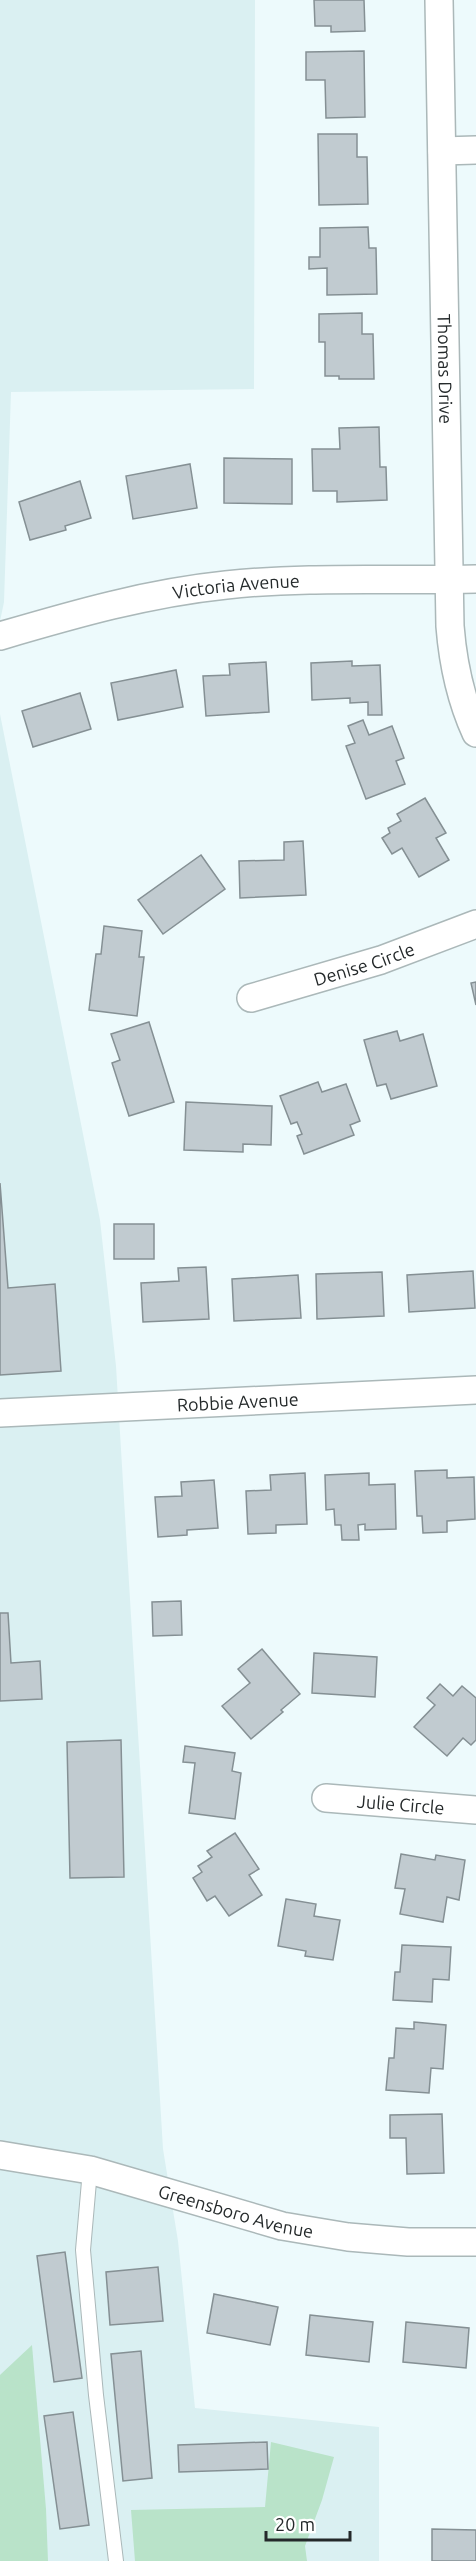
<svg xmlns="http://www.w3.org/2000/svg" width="476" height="2561" font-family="Ubuntu,sans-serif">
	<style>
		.built { fill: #daf0f2 }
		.green { fill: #b9e3c9 }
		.building { fill: #c1cbd0; stroke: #859094; stroke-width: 1.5 }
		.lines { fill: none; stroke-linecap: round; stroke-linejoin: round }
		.service-casing { stroke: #abb8b9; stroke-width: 16 }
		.minor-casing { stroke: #abb8b9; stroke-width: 30 }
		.service { stroke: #fff; stroke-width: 14 }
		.minor { stroke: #fff; stroke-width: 27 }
		.labels { text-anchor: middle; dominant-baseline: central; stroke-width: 4.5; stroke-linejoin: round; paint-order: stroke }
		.street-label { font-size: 18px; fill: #24292a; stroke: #fff }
	</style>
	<rect width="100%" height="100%" fill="#edfafc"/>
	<g class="built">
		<path d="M0 0H255L254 389 11 392 4 602 0 621Z"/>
		<path d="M0 714 100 1220 116 1366 163 2149 178 2241 195 2408 379 2427V2561H0Z"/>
	</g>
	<g class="green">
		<path d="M32 2345 46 2509 48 2561H0V2375Z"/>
		<path d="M271 2442 334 2457 322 2500 305 2546 307 2561H135L131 2510 265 2507Z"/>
	</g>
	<g class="building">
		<path d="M314 0H364L365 31 331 32V26H315Z"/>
		<path d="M364 51 365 117 326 118 325 80H306V52Z"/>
		<path d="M318 134H357V157H367L368 204 319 205Z"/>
		<path d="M368 227 369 248H376L377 294 327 295V268L309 269V257H320V228Z"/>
		<path d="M362 313V334H373L374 379H339V376H325V342H319V314Z"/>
		<path d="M379 427 380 467H386L387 500 337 502V491H313L312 449H340L339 428Z"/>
		<path d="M224 458 292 459V504L224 503Z"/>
		<path d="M190 464 197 508 133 519 126 476Z"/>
		<path d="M80 481 91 518 65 526 66 530 30 540 19 502Z"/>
		<path d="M352 661V666L380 665 382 715H368V702L350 703V698L312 700 311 663Z"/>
		<path d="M266 662 269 712 206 716 203 676 230 675 229 664Z"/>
		<path d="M176 670 183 707 118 720 111 683Z"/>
		<path d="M80 693 91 729 33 747 22 711Z"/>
		<path d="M363 720 369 735 392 726 404 758 396 761 405 784 366 799 346 746 355 743 348 726Z"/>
		<path d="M425 798 446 833 436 838 449 860 419 877 402 848 392 854 382 838 390 833 388 828 401 821 397 814Z"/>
		<path d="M303 841 306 895 240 898 239 861 284 860V842Z"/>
		<path d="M201 855 225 889 163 934 138 900Z"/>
		<path d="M104 926 142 931 139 957H144L137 1016 89 1010 96 954H101Z"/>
		<path d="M476 982V1005L471 983Z"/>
		<path d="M149 1022 174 1102 129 1116 112 1063 120 1060 111 1034Z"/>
		<path d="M397 1031 400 1041 423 1034 437 1086 391 1099 386 1084 377 1086 364 1040Z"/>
		<path d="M318 1082 322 1092 346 1084 360 1121 350 1125 354 1135 304 1154 297 1136 302 1134 297 1122 291 1124 280 1096Z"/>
		<path d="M186 1102 272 1106 271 1145 243 1144V1152L184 1150Z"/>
		<path d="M0 1183 8 1288 55 1284 61 1371 0 1375Z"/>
		<rect x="114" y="1224" width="40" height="35"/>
		<path d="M206 1267 209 1319 143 1322 141 1283 179 1281 178 1268Z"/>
		<path d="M473 1271 475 1308 409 1312 407 1275Z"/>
		<path d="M382 1272 384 1316 317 1319 316 1274Z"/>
		<path d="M298 1275 301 1318 234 1321 232 1279Z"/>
		<path d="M447 1470V1478L474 1477 475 1519 447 1521V1532L423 1533 422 1516H417L415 1471Z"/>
		<path d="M305 1473 307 1524 276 1525V1533L248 1534 246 1491 271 1490 270 1475Z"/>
		<path d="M369 1473V1485L395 1484 396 1529 365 1530V1524L358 1525 359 1540H342L341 1525H335L334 1509 326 1510 325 1475Z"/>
		<path d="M214 1480 218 1528 187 1530V1535L158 1537 155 1497 182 1496 181 1482Z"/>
		<path d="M181 1601 182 1635 153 1636 152 1602Z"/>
		<path d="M0 1613H8L11 1663 40 1661 42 1699 0 1701Z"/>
		<path d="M262 1649 300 1694 281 1710 283 1712 251 1739 222 1706 250 1683 238 1669Z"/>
		<path d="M314 1653 377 1657 375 1697 312 1693Z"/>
		<path d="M440 1684 453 1696 462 1686 476 1698V1740L471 1745 463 1738 447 1756 414 1727 435 1705 427 1698Z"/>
		<path d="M121 1740 124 1877 70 1878 67 1742Z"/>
		<path d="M185 1746 235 1753 232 1771 241 1773 235 1819 189 1813 195 1763 183 1762Z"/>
		<path d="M235 1833 259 1869 249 1875 262 1895 229 1916 215 1896 207 1901 193 1878 202 1872 198 1866 212 1857 207 1851Z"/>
		<path d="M401 1854 435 1860 436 1855 465 1860 459 1900 447 1897 443 1922 400 1914 405 1889 395 1888Z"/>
		<path d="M286 1899 316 1904 314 1916 340 1920 333 1960 305 1956 306 1951 278 1946Z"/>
		<path d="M402 1945 451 1947 449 1980 433 1979 432 2002 393 2000 395 1972H400Z"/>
		<path d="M414 2022 446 2025 443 2069 431 2068 429 2093 386 2090 389 2058H394L396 2028 414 2029Z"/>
		<path d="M442 2114 444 2173 407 2174 406 2138H390V2115Z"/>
		<path d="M65 2252 82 2378 54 2382 37 2256Z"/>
		<path d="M158 2267 163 2321 110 2325 106 2272Z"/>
		<path d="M214 2294 278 2307 270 2345 207 2333Z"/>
		<path d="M310 2315 373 2322 369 2362 306 2355Z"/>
		<path d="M406 2322 469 2328 466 2368 403 2362Z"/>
		<path d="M141 2351 152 2478 123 2481 111 2354Z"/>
		<path d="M73 2412 89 2525 60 2529 44 2416Z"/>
		<path d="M267 2442 268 2469 179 2472 178 2445Z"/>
		<path d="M432 2529 476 2530V2561H432Z"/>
	</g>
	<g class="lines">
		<g class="service-casing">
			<path id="service" d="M90 2170 83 2250 96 2395 116 2561"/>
		</g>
		<g class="minor-casing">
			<g id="minor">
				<path id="s1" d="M439 0 450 626C453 664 460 698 476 733"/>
				<path d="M442 151 476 150"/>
				<path id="s2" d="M0 636C75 614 148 593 226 585 309 576 393 581 476 579"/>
				<path id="s3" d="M251 998 381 960 476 924"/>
				<path id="s4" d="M0 1413 476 1390"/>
				<path id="s5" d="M326 1798 476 1810"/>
				<path id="s6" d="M0 2155 90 2170 282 2226 348 2237 408 2242H476"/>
			</g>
		</g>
		<use href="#service" class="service"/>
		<use href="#minor" class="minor"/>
	</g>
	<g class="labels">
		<g class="street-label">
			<text stroke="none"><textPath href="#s1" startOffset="369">Thomas Drive</textPath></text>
			<text stroke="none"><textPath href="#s2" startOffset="242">Victoria Avenue</textPath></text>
			<text stroke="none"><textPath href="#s3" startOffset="118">Denise Circle</textPath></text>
			<text stroke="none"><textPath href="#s4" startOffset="238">Robbie Avenue</textPath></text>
			<text stroke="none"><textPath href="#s5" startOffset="75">Julie Circle</textPath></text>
			<text stroke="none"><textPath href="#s6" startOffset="243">Greensboro Avenue</textPath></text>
		</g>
	</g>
	<path d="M266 2531v9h84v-9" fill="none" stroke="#24292a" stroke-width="3"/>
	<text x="275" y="2531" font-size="18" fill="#24292a" stroke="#ffffff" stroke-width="4.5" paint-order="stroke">20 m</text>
</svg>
